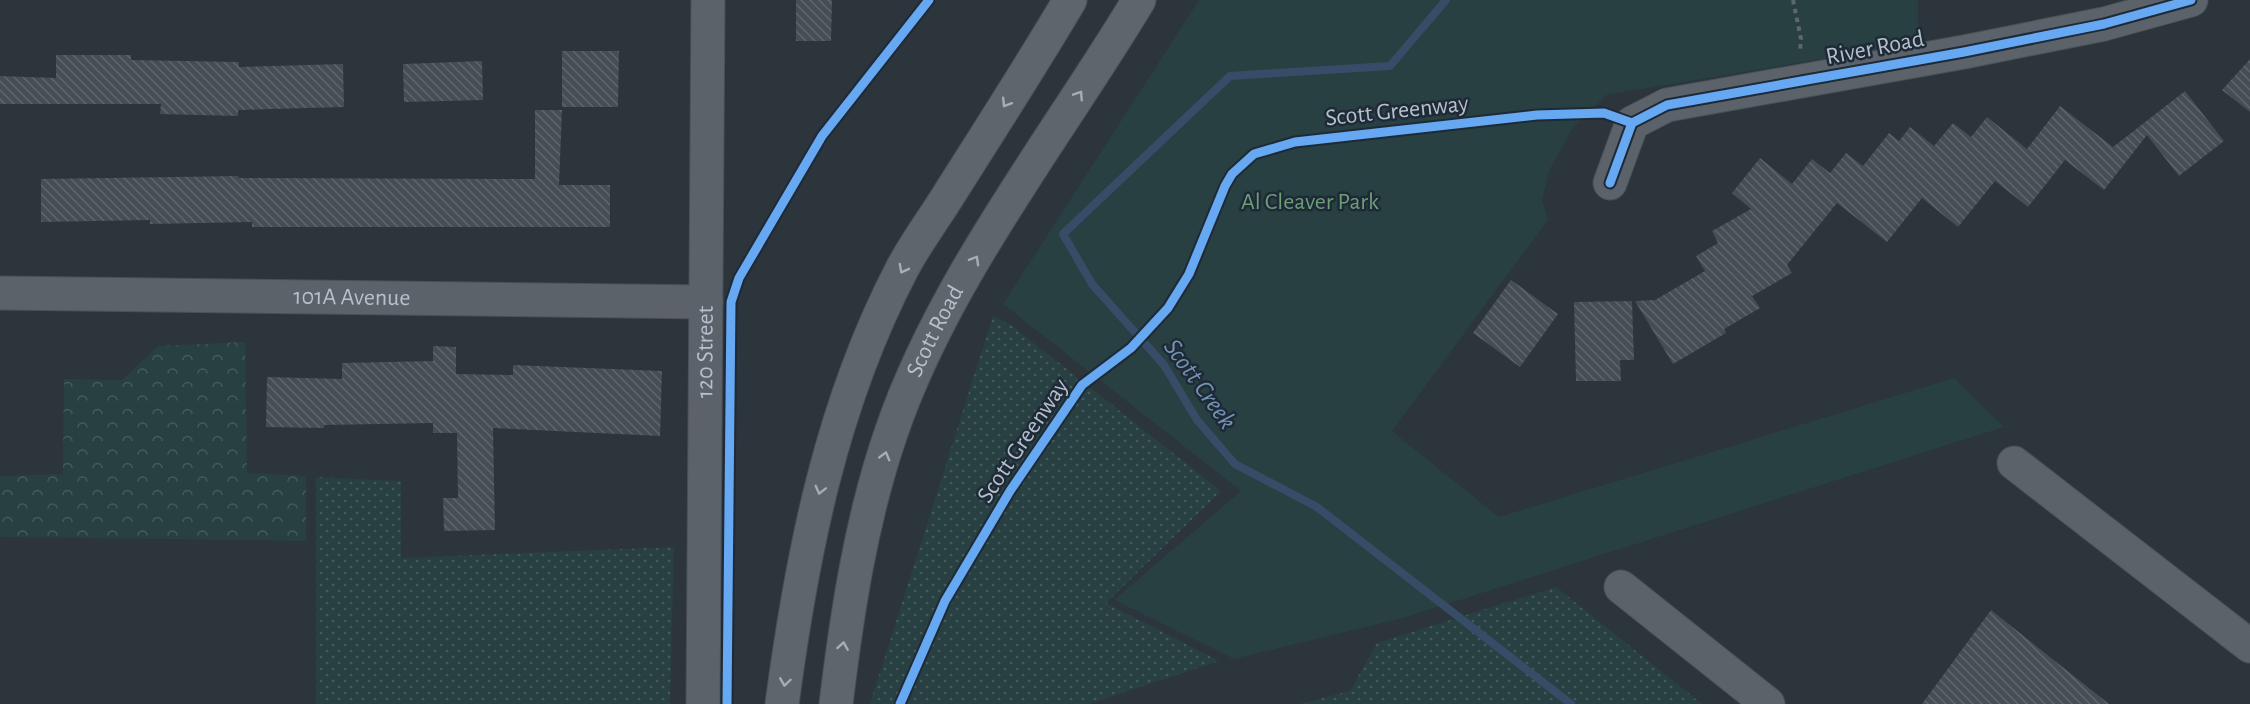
<svg xmlns="http://www.w3.org/2000/svg" width="2250" height="704" font-family="'Alegreya Sans',sans-serif">
	<style>
		.grass { fill: url(#grass-dots) }
		.forest { fill: url(#forest-crowns) }
		.park { fill: #284042 }
		.lines { fill: none; stroke-linecap: round; stroke-linejoin: round }
		.stream { stroke: #374d67; stroke-width: 8 }
		.building { fill: url(#building-back-hatch) }
		.minor-casing { stroke: #4a5056; stroke-width: 35 }
		.major-casing { stroke: #4a5058; stroke-width: 35 }
		.path { stroke: #5f666d; stroke-width: 4; stroke-dasharray: 4.5 4.5; stroke-linecap: butt }
		.minor { stroke: #5c6269; stroke-width: 33 }
		.major { stroke: #5e656b; stroke-width: 33 }
		.cycleway-casing { stroke: #1e2a37; stroke-width: 13 }
		.cycleway { stroke: #66a8f1; stroke-width: 9 }
		.oneway { stroke: #a4aeb9 }
		.labels { text-anchor: middle; dominant-baseline: central; stroke-width: 5; stroke-linejoin: round; paint-order: stroke }
		.street-label { font-size: 24px; fill: #b6c0cc; stroke: #1e2a37 }
		.park-label { font-size: 24px; fill: #6c9e75; stroke: #1e2a37 }
		.water-label { font-size: 26px; font-style: italic; fill: #7492b1; stroke: #1e2a37 }
	</style>
	<defs>
		<pattern id="grass-dots" width="8" height="8" patternUnits="userSpaceOnUse" patternTransform="scale(1.5)"><rect width="8" height="8" fill="#284042"/><path d="M2 2h.1M6 6h.1" fill="none" stroke="#455a5c" stroke-width="1.8" stroke-linecap="round"/></pattern>
		<pattern id="forest-crowns" width="20" height="18" patternUnits="userSpaceOnUse" patternTransform="scale(1.5)"><rect width="20" height="18" fill="#284042"/><path d="M2 6a3 3 0 1 1 6 0M12 15a3 3 0 1 1 6 0" fill="none" stroke="#455a5c"/></pattern>
		<pattern id="building-back-hatch" width="6" height="6" patternUnits="userSpaceOnUse" patternTransform="scale(1.5)"><rect width="6" height="6" fill="#464d54"/><path d="M-1 5l2 2M0 0l6 6M5-1l2 2" fill="none" stroke="#5e656b"/></pattern>
	</defs>
	<rect width="100%" height="100%" fill="#2c343c"/>
	<g class="grass">
		<path d="M993 316 1011 325 1221 491 1106 603 1219 661 1089 704H870Z"/>
		<path d="M316 477 401 481V558L674 547 670 704H316Z"/>
		<path d="M1556 587 1702 704H1299L1350 691 1377 643Z"/>
	</g>
	<path class="forest" d="M245 342 247 473 306 476V541L0 537V476L63 474 64 379 122 380 158 346Z"/>
	<path class="park" d="M1199 0H1918V43L1606 95 1572 129 1550 169 1542 200 1548 220 1392 431 1499 517 1954 378 2004 427 1403 618 1234 659 1114 600 1241 491 1003 304Z"/>
	<g class="lines">
		<path class="stream" d="M1446 0 1390 66 1230 76 1063 234 1092 284 1164 365 1197 420 1235 464 1317 507 1571 704"/>
	</g>
	<g class="building">
		<path d="M796 0H832L831 41H796Z"/>
		<path d="M562 51H619L618 107H562Z"/>
		<path d="M56 55H131V60L239 62V67L343 64 344 107 238 110V116L160 114 161 104H0V76L56 78Z"/>
		<path d="M2250 59V112L2222 90Z"/>
		<path d="M482 61 483 100 404 102 403 64Z"/>
		<path d="M2185 91 2224 141 2179 176 2147 135 2104 190 2065 160 2028 207 1995 181 1958 227 1922 198 1887 242 1837 203 1787 265 1792 273 1752 296 1760 308 1724 329 1726 333 1673 364 1635 301 1655 300 1705 271 1696 256 1718 243 1712 231 1751 209 1732 193 1760 158 1792 184 1812 159 1830 173 1846 153 1863 166 1889 133 1899 141 1910 127 1934 146 1953 123 1971 137 1987 117 2027 149 2060 106 2113 147Z"/>
		<path d="M535 110H562L559 185H610V227H252V222L150 224V220L41 222V179L238 176 239 178 535 179Z"/>
		<path d="M1511 280 1558 314 1520 367 1473 333Z"/>
		<path d="M1632 301 1634 360H1620L1621 381H1576L1574 302Z"/>
		<path d="M433 346 456 347V374L513 375V365L662 371 660 436 493 428 495 530 444 531 443 498H458L457 433H433V423L324 425V428L266 427 267 377 342 379V363L433 361Z"/>
		<path d="M1991 610 2109 704H1922Z"/>
	</g>
	<g class="lines">
		<g class="minor-casing">
			<g id="minor">
				<path d="M1610 183 1632 123 1667 105 1964 52 2104 24 2191 0"/>
				<path id="s1" d="M0 293 706 302"/>
				<path d="M2014 463 2250 646"/>
				<path d="M1621 587 1768 704"/>
				<path id="s2" d="M703 704 708 0"/>
			</g>
		</g>
		<g class="major-casing">
			<g id="major">
				<path d="M782 704C802 554 831 405 902 269 915 244 933 220 948 196 989 131 1031 66 1070 0"/>
				<path id="s3" d="M836 704C847 613 861 520 891 433 943 280 1056 138 1139 0"/>
			</g>
		</g>
		<path class="path" d="M1793 0 1801 39 1800 51"/>
		<use href="#minor" class="minor"/>
		<use href="#major" class="major"/>
		<g class="cycleway-casing">
			<g id="cycleway">
				<path d="M1610 183 1632 123 1667 105 1964 52 2104 24 2191 0"/>
				<path d="M727 704 731 302 739 278 822 136 929 0"/>
				<path d="M900 704 945 601 1010 491 1082 385 1131 348 1168 308 1189 274 1225 186 1232 174 1254 154 1295 142 1537 115 1604 113 1632 123"/>
			</g>
		</g>
		<use href="#cycleway" class="cycleway"/>
	</g>
	<defs><path id="oneway-chevron" d="M-2-3.5L2.5 0L-2 3.5" fill="none" stroke-width="1.6" stroke-linecap="round" stroke-linejoin="round" transform="scale(1.5)"/></defs>
	<g class="oneway">
		<use href="#oneway-chevron" transform="translate(1079 95) rotate(-57)"/>
		<use href="#oneway-chevron" transform="translate(1006 103) rotate(122)"/>
		<use href="#oneway-chevron" transform="translate(975 260) rotate(-60)"/>
		<use href="#oneway-chevron" transform="translate(903 269) rotate(118)"/>
		<use href="#oneway-chevron" transform="translate(885 456) rotate(-75)"/>
		<use href="#oneway-chevron" transform="translate(820 490) rotate(104)"/>
		<use href="#oneway-chevron" transform="translate(843 646) rotate(-81)"/>
		<use href="#oneway-chevron" transform="translate(785 682) rotate(98)"/>
	</g>
	<g class="labels">
		<g class="street-label">
			<text transform="translate(1875 48) rotate(-11)">River Road</text>
			<text transform="translate(1397 111) rotate(-6)">Scott Greenway</text>
			<text stroke="none"><textPath href="#s1" startOffset="352">101A Avenue</textPath></text>
			<text stroke="none"><textPath href="#s3" startOffset="388">Scott Road</textPath></text>
			<text stroke="none"><textPath href="#s2" startOffset="352">120 Street</textPath></text>
			<text transform="translate(1023 441) rotate(-56)">Scott Greenway</text>
		</g>
		<g class="park-label">
			<text x="1310" y="202">Al Cleaver Park</text>
		</g>
		<g class="water-label">
			<text transform="translate(1200 384) rotate(54)">Scott Creek</text>
		</g>
	</g>
</svg>
